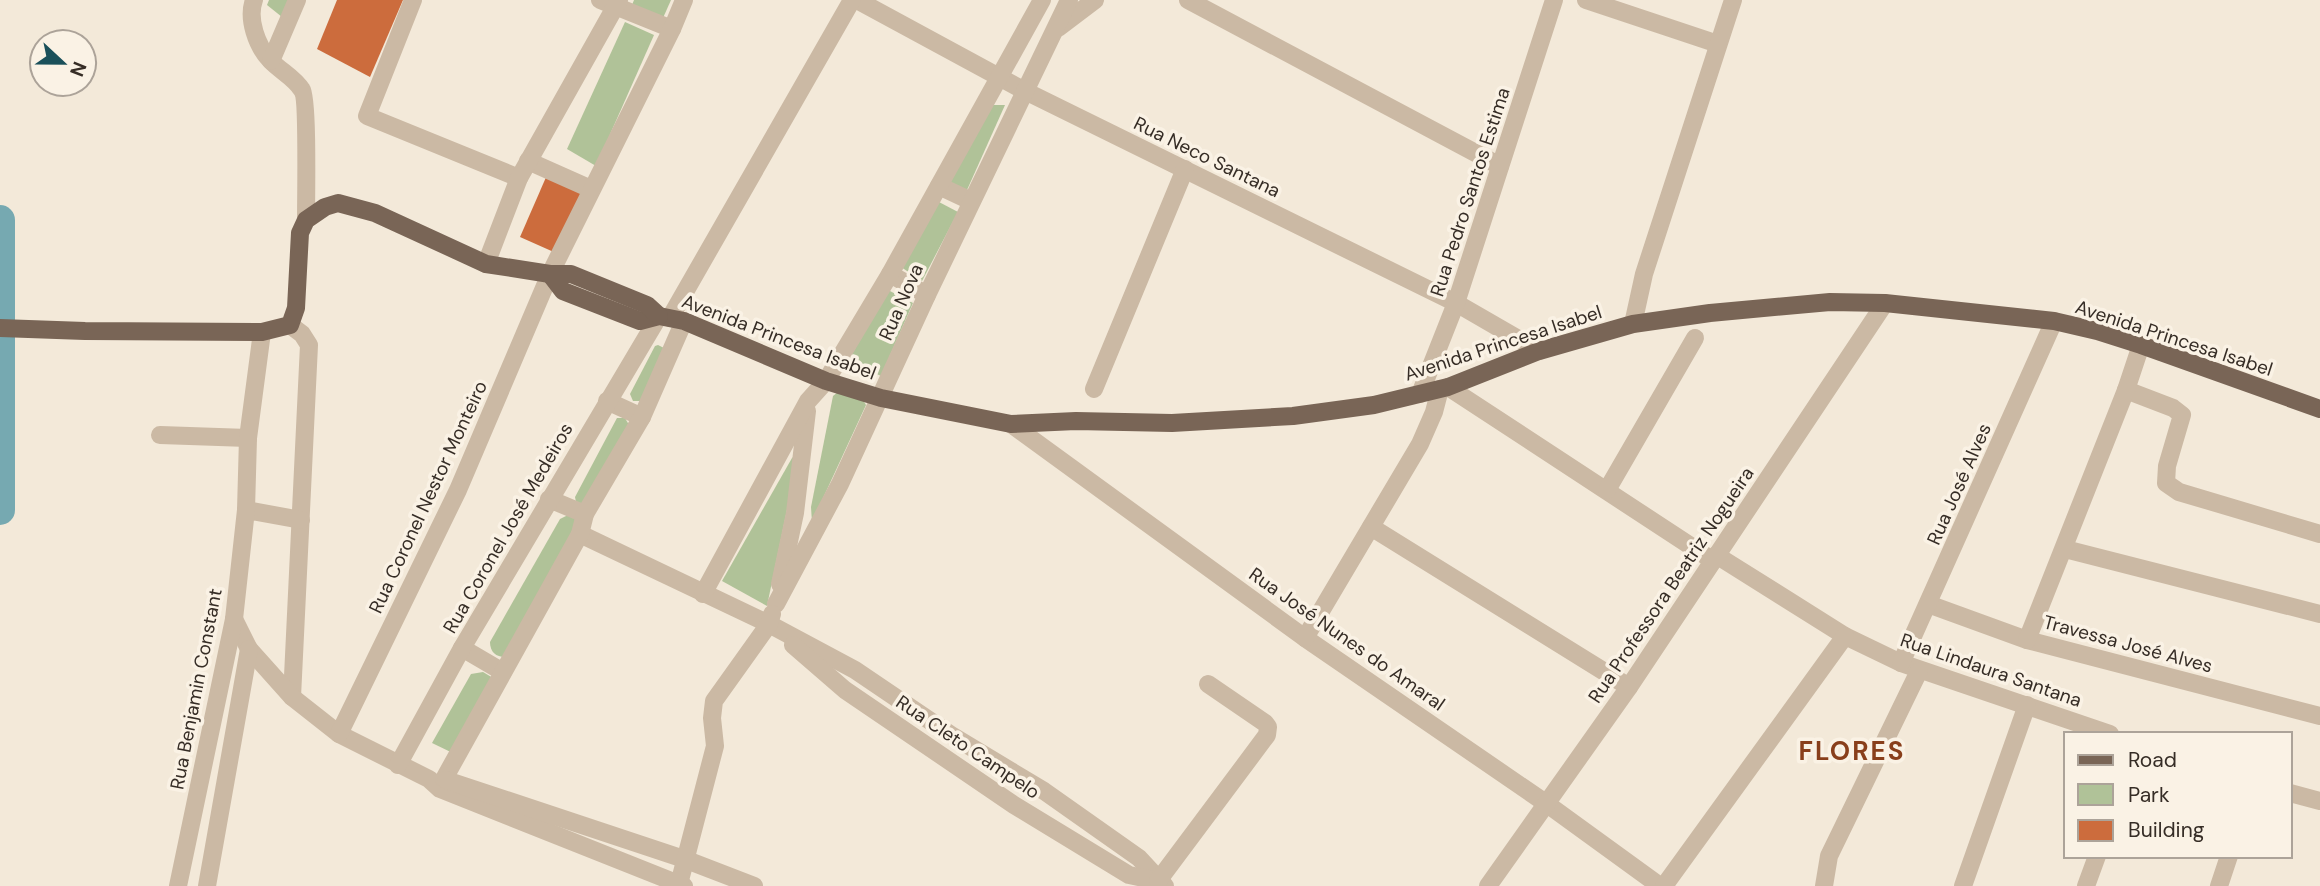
<svg xmlns="http://www.w3.org/2000/svg" width="2320" height="886" font-family="'DM Sans',sans-serif">
	<style>
		.green { fill: #b0c298 }
		.lines { fill: none; stroke-linecap: round; stroke-linejoin: round }
		.river { stroke: #76a9b1; stroke-width: 30 }
		.building { fill: #cc6c3d }
		.minor { stroke: #cbb9a4; stroke-width: 18 }
		.major { stroke: #796556; stroke-width: 18 }
		.labels { text-anchor: middle; dominant-baseline: central; stroke-width: 7; stroke-linejoin: round; paint-order: stroke }
		.street-label { font-size: 19px; fill: #362d26; stroke: #faf2e5 }
		.district-label { font-size: 26px; font-weight: bold; letter-spacing: 2px; fill: #893f1b; stroke: #faf2e5 }
	</style>
	<rect width="100%" height="100%" fill="#f3e9d9"/>
	<g class="green">
		<path d="M269 0H289L282 17 267 5Z"/>
		<path d="M634 0H671L663 18 632 5Z"/>
		<path d="M625 22 654 35 596 166 567 149Z"/>
		<path d="M989 105H1005L967 190 948 182Z"/>
		<path d="M939 202 958 212 922 281 901 267Z"/>
		<path d="M888 290 913 303 881 376 848 361Z"/>
		<path d="M658 345 664 348 641 401H633L630 394 655 346Z"/>
		<path d="M838 392 863 400 866 405 812 522 811 507 833 396Z"/>
		<path d="M617 418H625L629 425 585 505 576 502 575 497Z"/>
		<path d="M799 452 767 606 722 581 792 458Z"/>
		<path d="M568 515 574 517 577 522 505 657C496 657 490 652 490 642L560 519Z"/>
		<path d="M483 672 493 678 461 757 432 743 471 674Z"/>
	</g>
	<g class="lines">
		<path class="river" d="M0 220V510"/>
	</g>
	<g class="building">
		<path d="M337 0H403L370 77 317 49Z"/>
		<path d="M547 175 583 193 556 253 520 237Z"/>
	</g>
	<g class="lines">
		<g class="minor">
			<path d="M254 0C247 19 257 46 270 60 280 71 294 77 302 90 308 98 306 202 306 220"/>
			<path d="M413 0 367 116 519 178"/>
			<path d="M600 0 672 29"/>
			<path d="M857 0 1023 90 1456 303 1539 351"/>
			<path d="M1188 0 1500 166"/>
			<path d="M1586 0 1718 44"/>
			<path d="M1058 28 1095 0"/>
			<path d="M271 61 297 0"/>
			<path d="M528 161 591 189"/>
			<path d="M939 186 971 201"/>
			<path d="M486 264 519 178 619 0"/>
			<path d="M890 274 927 295"/>
			<path d="M670 318 852 0"/>
			<path d="M1633 324 1644 274 1733 0"/>
			<path d="M290 325 302 334 309 345 292 697"/>
			<path d="M1448 387 1712 560"/>
			<path d="M1094 389 1185 169"/>
			<path d="M2126 390 2173 408 2182 415 2167 466 2166 483 2179 492 2320 534"/>
			<path d="M1420 394 1456 303 1554 0"/>
			<path d="M607 401 642 417"/>
			<path d="M1011 424 1305 638 1547 804 1660 886"/>
			<path d="M160 435 248 438"/>
			<path d="M1607 490 1695 338"/>
			<path d="M549 499 585 514"/>
			<path d="M246 510 301 520"/>
			<path d="M1371 527 1629 687"/>
			<path d="M580 534 769 624 855 670 951 735 1044 791 1139 858 1165 886"/>
			<path d="M2065 549 2320 614"/>
			<path d="M1716 555 1845 636 1901 663 2110 734"/>
			<path d="M780 584 795 513 807 411"/>
			<path d="M703 594 808 401 826 381 890 274 1042 0"/>
			<path d="M776 604 840 484 927 295 1069 0"/>
			<path d="M1928 604 2027 640 2320 716"/>
			<path d="M234 619 249 649 292 697 339 734 429 779 440 789 684 886"/>
			<path d="M1305 638 1420 444 1434 412 1440 389"/>
			<path d="M2027 640 2126 390 2141 345"/>
			<path d="M793 645 845 690 1014 805 1129 875 1158 881"/>
			<path d="M462 648 503 672"/>
			<path d="M1901 663 2054 321"/>
			<path d="M339 734 458 490 550 274 672 29 684 0"/>
			<path d="M398 765 462 648 659 316"/>
			<path d="M444 779 580 534 585 514 642 417 684 321"/>
			<path d="M446 780 684 859 754 886"/>
			<path d="M2290 793 2320 801"/>
			<path d="M1158 881 1267 735 1268 727 1265 723 1208 684"/>
			<path d="M679 884 715 746 712 718 714 701 769 624 772 614"/>
			<path d="M178 886 234 619 246 510 248 438 262 332"/>
			<path d="M207 886 249 649"/>
			<path d="M1488 886 1629 687 1885 303"/>
			<path d="M1664 886 1845 636"/>
			<path d="M1824 886 1829 856 1919 671"/>
			<path d="M1963 886 2027 705"/>
			<path d="M2086 886 2097 856"/>
			<path d="M2219 886 2229 856"/>
		</g>
		<g class="major">
			<path d="M550 274 563 291 640 321 659 316 684 321 826 381 881 398 1011 424 1076 421 1172 423 1293 416 1374 405 1448 387 1539 351 1633 324 1710 313 1830 302 1885 303 2054 321 2097 331 2141 345 2320 409"/>
			<path d="M0 328 85 331 262 332 290 325 296 308 300 233 306 220 325 207 338 203 375 213 486 264 550 274H571L647 305 659 316"/>
		</g>
	</g>
	<g class="labels">
		<g class="street-label">
			<text transform="translate(1207 157) rotate(26)">Rua Neco Santana</text>
			<text transform="translate(1470 192) rotate(-72)">Rua Pedro Santos Estima</text>
			<text transform="translate(901 302) rotate(-66)">Rua Nova</text>
			<text transform="translate(779 337) rotate(21)">Avenida Princesa Isabel</text>
			<text transform="translate(2174 338) rotate(18)">Avenida Princesa Isabel</text>
			<text transform="translate(1503 343) rotate(-18)">Avenida Princesa Isabel</text>
			<text transform="translate(1959 484) rotate(-66)">Rua José Alves</text>
			<text transform="translate(428 497) rotate(-65)">Rua Coronel Nestor Monteiro</text>
			<text transform="translate(508 528) rotate(-60)">Rua Coronel José Medeiros</text>
			<text transform="translate(1671 585) rotate(-56)">Rua Professora Beatriz Nogueira</text>
			<text transform="translate(1347 639) rotate(35)">Rua José Nunes do Amaral</text>
			<text transform="translate(2128 644) rotate(15)">Travessa José Alves</text>
			<text transform="translate(1991 670) rotate(19)">Rua Lindaura Santana</text>
			<text transform="translate(196 689) rotate(-79)">Rua Benjamin Constant</text>
			<text transform="translate(968 747) rotate(34)">Rua Cleto Campelo</text>
		</g>
		<g class="district-label">
			<text x="1852" y="751">FLORES</text>
		</g>
	</g>
	<rect x="2064" y="732" width="228" height="126" fill="#faf2e5" stroke="#aca399" stroke-width="2"/>
	<rect x="2078" y="755" width="35" height="10" fill="#796556" stroke="#aca399" stroke-width="2"/>
	<text x="2128" y="767" font-size="21" fill="#362d26">Road</text>
	<rect x="2078" y="784" width="35" height="21" fill="#b0c298" stroke="#aca399" stroke-width="2"/>
	<text x="2128" y="802" font-size="21" fill="#362d26">Park</text>
	<rect x="2078" y="820" width="35" height="21" fill="#cc6c3d" stroke="#aca399" stroke-width="2"/>
	<text x="2128" y="837" font-size="21" fill="#362d26">Building</text>
	<g transform="translate(63 63) rotate(112)"><circle r="33" fill="#faf2e5" stroke="#aca399" stroke-width="2"/>
	<path d="M0-5L12 26L0 18L-12 26Z" fill="#1a505a"/>
	<text y="-10" font-size="19" font-weight="bold" text-anchor="middle" fill="#362d26">N</text>
	</g>
</svg>
